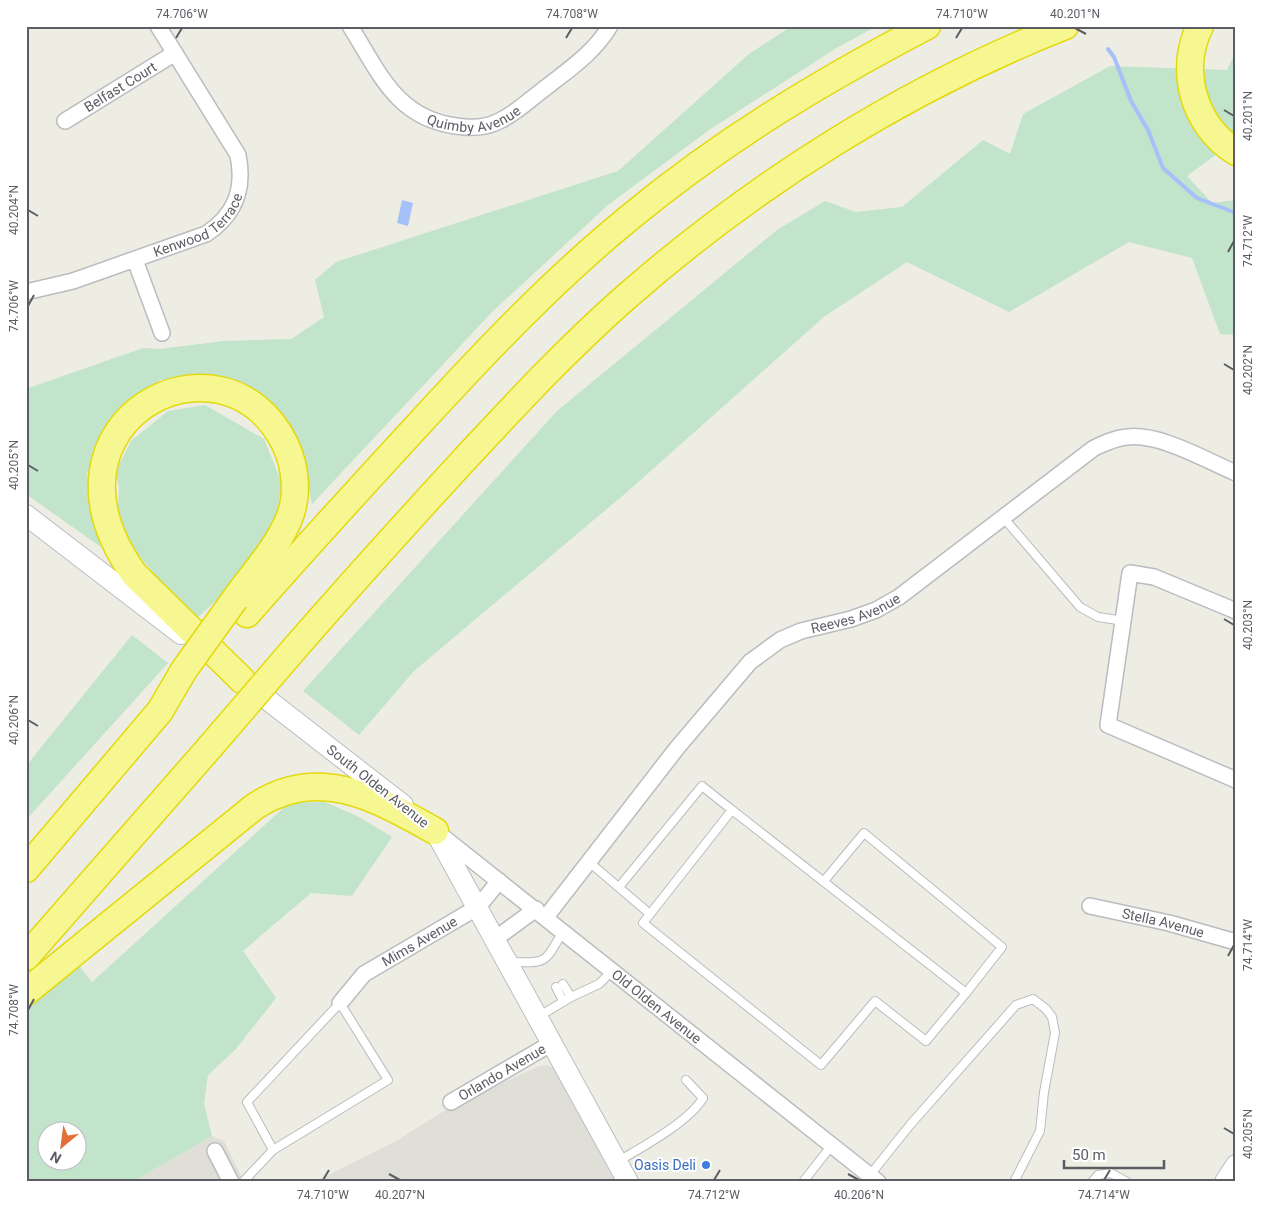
<svg xmlns="http://www.w3.org/2000/svg" width="1262" height="1208" font-family="Roboto,sans-serif">
	<style>
		.industrial { fill: #dfdfd8 }
		.green { fill: #c1e4ca; fill-rule: evenodd }
		.water { fill: #a6c0fa }
		.lines { fill: none; stroke-linecap: round; stroke-linejoin: round }
		.stream { stroke: #a6c0fa; stroke-width: 4 }
		.service-casing { stroke: #bbbbc1; stroke-width: 10 }
		.minor-casing { stroke: #bbbbc1; stroke-width: 18 }
		.secondary-casing { stroke: #bcbdc4; stroke-width: 22 }
		.motorway-casing { stroke: #e4d90c; stroke-width: 29 }
		.service { stroke: #fff; stroke-width: 8 }
		.minor { stroke: #fff; stroke-width: 15 }
		.secondary { stroke: #fff; stroke-width: 20 }
		.motorway { stroke: #f6f791; stroke-width: 26 }
		.motorway-bridge-casing { stroke: #e4d90c; stroke-width: 29; stroke-linecap: butt }
		.motorway-bridge { stroke: #f6f791; stroke-width: 26 }
		.ticks { fill: none; stroke: #5b5d63; stroke-width: 2 }
		.shop-dot { fill: #3f7fe0; stroke: #fff; stroke-width: 2 }
		.labels { text-anchor: middle; dominant-baseline: central; stroke-width: 4; stroke-linejoin: round; paint-order: stroke }
		.street-label { font-size: 14px; fill: #5b5d63; stroke: #fff }
		.shop-label { font-size: 14px; fill: #366cbe; stroke: #fff; text-anchor: end }
		.neatline { fill: none; stroke: #5b5d63; stroke-width: 2 }
		.ticks-label { font-size: 12px; text-anchor: middle; fill: #5b5d63 }
	</style>
	<rect width="100%" height="100%" fill="#edede3"/>
	<g class="industrial">
		<path d="M547 1065 554 1068 615 1182H314L396 1141 452 1106 539 1066Z"/>
		<path d="M212 1136 224 1141 244 1182H132Z"/>
	</g>
	<g class="green">
		<path d="M792 26H877L838 47 709 130 608 205 493 311 312 504 296 434 257 398 201 380H160L110 422 87 474 101 547 26 494V389L143 348 159 349 224 341 291 339 324 317 315 280 336 262 618 171 749 54Z"/>
		<path d="M1236 51V140L1187 176 1212 203 1236 200V335L1220 334 1192 258 1129 242 1009 312 907 262 825 316 627 492 414 671 359 735 303 691 557 411 777 230 825 201 856 212 902 207 983 140 1010 154 1023 114 1110 66 1227 70Z"/>
		<path d="M205 405 264 439 282 483 274 527 234 584 194 621 117 530 119 486 115 473 131 441 168 411Z"/>
		<path d="M132 635 168 663 26 820V766Z"/>
		<path d="M325 802 359 817 392 837 352 896 311 893 243 951 276 998 235 1050 208 1075 204 1103 212 1136 132 1182H26V1011L78 964 92 982 289 803ZM48 1130H78V1160H48Z"/>
	</g>
	<path class="water" d="M402 200 413 203 408 226 397 223Z"/>
	<g class="lines">
		<path class="stream" d="M1108 49 1114 57 1131 101 1148 130 1163 168 1197 198 1236 213"/>
		<g class="service-casing">
			<g id="service">
				<path d="M1003 517 1080 607 1098 617 1124 621"/>
				<path d="M732 810 966 993 926 1041 875 1001 821 1065 643 923Z"/>
				<path d="M589 862 650 914"/>
				<path d="M824 881 864 833 1002 947 966 993"/>
				<path d="M619 887 702 786 732 810"/>
				<path d="M509 962C548 963 544 964 563 931"/>
				<path d="M563 984 571 997"/>
				<path d="M556 987 563 1001"/>
				<path d="M538 1017 571 997 599 984 613 970"/>
				<path d="M617 1162C642 1147 689 1122 703 1098L686 1080"/>
				<path d="M870 1175 910 1125 1016 1005 1033 999 1046 1009 1052 1017 1055 1033 1044 1092 1040 1131 1014 1182"/>
				<path d="M243 1182 273 1150 247 1102 340 1003 388 1080 273 1150"/>
				<path d="M803 1182 832 1145"/>
				<path d="M1092 1182 1098 1175 1111 1173 1127 1182"/>
			</g>
		</g>
		<g class="minor-casing">
			<g id="minor">
				<path id="s1" d="M350 26C379 72 396 118 456 126 469 128 485 128 497 122 514 115 529 100 544 89 568 70 594 53 610 26"/>
				<path id="s2" d="M65 121 175 53"/>
				<path d="M135 260 162 333"/>
				<path id="s3" d="M26 292 73 281 206 234C235 215 245 190 238 155L158 26"/>
				<path d="M1236 611 1154 577 1130 573 1108 725 1236 780"/>
				<path id="s4" d="M438 833 878 1182"/>
				<path id="s5" d="M1090 906 1169 923 1236 942"/>
				<path id="s6" d="M546 917 677 748 750 662 780 640 801 631 851 619 876 610 899 597 1094 448C1105 443 1115 438 1127 437 1160 433 1205 460 1236 473"/>
				<path d="M495 939 536 909"/>
				<path id="s7" d="M340 1003 364 974 478 907 499 881"/>
				<path id="s8" d="M451 1102 552 1043"/>
				<path d="M215 1151 231 1182"/>
			</g>
		</g>
		<g class="secondary-casing">
			<g id="secondary">
				<path d="M26 515 181 634"/>
				<path d="M246 683 403 805"/>
				<path d="M426 823 435 831 628 1182"/>
				<path d="M1225 1182 1236 1165"/>
			</g>
		</g>
		<g class="motorway-casing">
			<g id="motorway">
				<path d="M1200 26C1178 71 1194 126 1236 152"/>
				<path d="M235 599C253 574 276 549 288 521 299 497 296 467 285 444 223 319 25 421 134 574L242 680"/>
				<path d="M247 614C303 550 360 488 418 425 485 352 552 281 629 218 722 141 820 82 927 26"/>
				<path d="M295 648C350 585 406 523 463 461 516 404 568 348 626 297 755 184 905 89 1065 26"/>
				<path d="M26 869 160 711"/>
				<path d="M26 957 210 747"/>
				<path d="M26 992 254 807C318 764 376 798 435 831"/>
			</g>
		</g>
		<use href="#service" class="service"/>
		<use href="#minor" class="minor"/>
		<use href="#secondary" class="secondary"/>
		<use href="#motorway" class="motorway"/>
		<g class="motorway-bridge-casing">
			<g id="motorway-bridge">
				<path d="M160 711 184 670 235 599"/>
				<path d="M210 747 295 648"/>
			</g>
		</g>
		<use href="#motorway-bridge" class="motorway-bridge"/>
	</g>
	<path class="ticks" d="M1075 28 1086 34M176 38 182 28M566 38 572 28M956 38 962 28M1224 110 1234 116M28 210 38 216M1228 252 1234 241M28 306 34 295M1224 364 1234 370M28 465 38 471M1224 619 1234 625M28 720 38 726M1228 956 1234 945M28 1010 34 999M1224 1128 1234 1134M389 1174 400 1180M848 1174 859 1180M323 1180 329 1170M714 1180 720 1170M1104 1180 1110 1170"/>
	<circle class="shop-dot" cx="706" cy="1165" r="5"/>
	<g class="labels">
		<g class="street-label">
			<text stroke="none"><textPath href="#s2" startOffset="65">Belfast Court</textPath></text>
			<text stroke="none"><textPath href="#s1" startOffset="171">Quimby Avenue</textPath></text>
			<text stroke="none"><textPath href="#s3" startOffset="188">Kenwood Terrace</textPath></text>
			<text stroke="none"><textPath href="#s6" startOffset="444">Reeves Avenue</textPath></text>
			<text transform="translate(378 786) rotate(38)">South Olden Avenue</text>
			<text stroke="none"><textPath href="#s5" startOffset="75">Stella Avenue</textPath></text>
			<text stroke="none"><textPath href="#s7" startOffset="102">Mims Avenue</textPath></text>
			<text stroke="none"><textPath href="#s4" startOffset="279">Old Olden Avenue</textPath></text>
			<text stroke="none"><textPath href="#s8" startOffset="59">Orlando Avenue</textPath></text>
		</g>
		<g class="shop-label">
			<text x="696" y="1165">Oasis Deli</text>
		</g>
	</g>
	<rect width="1262" height="1208" fill="none" stroke="#ffffff" stroke-width="55"/>
	<g transform="translate(62 1146) rotate(209)"><circle r="24" fill="#ffffff" stroke="#bdbec1"/>
	<path d="M0-4L9 19L0 12L-9 19Z" fill="#e07037"/>
	<text y="-8" font-size="14" font-weight="bold" text-anchor="middle" fill="#5b5d63">N</text>
	</g>
	<path d="M1064 1160v8h100v-8" fill="none" stroke="#5b5d63" stroke-width="2.5"/>
	<text x="1072" y="1160" font-size="15" fill="#5b5d63" stroke="#ffffff" stroke-width="4" paint-order="stroke">50 m</text>
	<rect x="28" y="28" width="1206" height="1152" class="neatline"/>
	<g class="ticks-label">
		<text x="182" y="18">74.706°W</text>
		<text x="572" y="18">74.708°W</text>
		<text x="962" y="18">74.710°W</text>
		<text x="1075" y="18">40.201°N</text>
		<text transform="translate(1248 116) rotate(-90)" y="4">40.201°N</text>
		<text transform="translate(14 210) rotate(-90)" y="4">40.204°N</text>
		<text transform="translate(1248 241) rotate(-90)" y="4">74.712°W</text>
		<text transform="translate(14 306) rotate(-90)" y="4">74.706°W</text>
		<text transform="translate(1248 370) rotate(-90)" y="4">40.202°N</text>
		<text transform="translate(14 465) rotate(-90)" y="4">40.205°N</text>
		<text transform="translate(1248 625) rotate(-90)" y="4">40.203°N</text>
		<text transform="translate(14 720) rotate(-90)" y="4">40.206°N</text>
		<text transform="translate(1248 945) rotate(-90)" y="4">74.714°W</text>
		<text transform="translate(14 1010) rotate(-90)" y="4">74.708°W</text>
		<text transform="translate(1248 1134) rotate(-90)" y="4">40.205°N</text>
		<text x="323" y="1199">74.710°W</text>
		<text x="400" y="1199">40.207°N</text>
		<text x="714" y="1199">74.712°W</text>
		<text x="859" y="1199">40.206°N</text>
		<text x="1104" y="1199">74.714°W</text>
	</g>
</svg>
